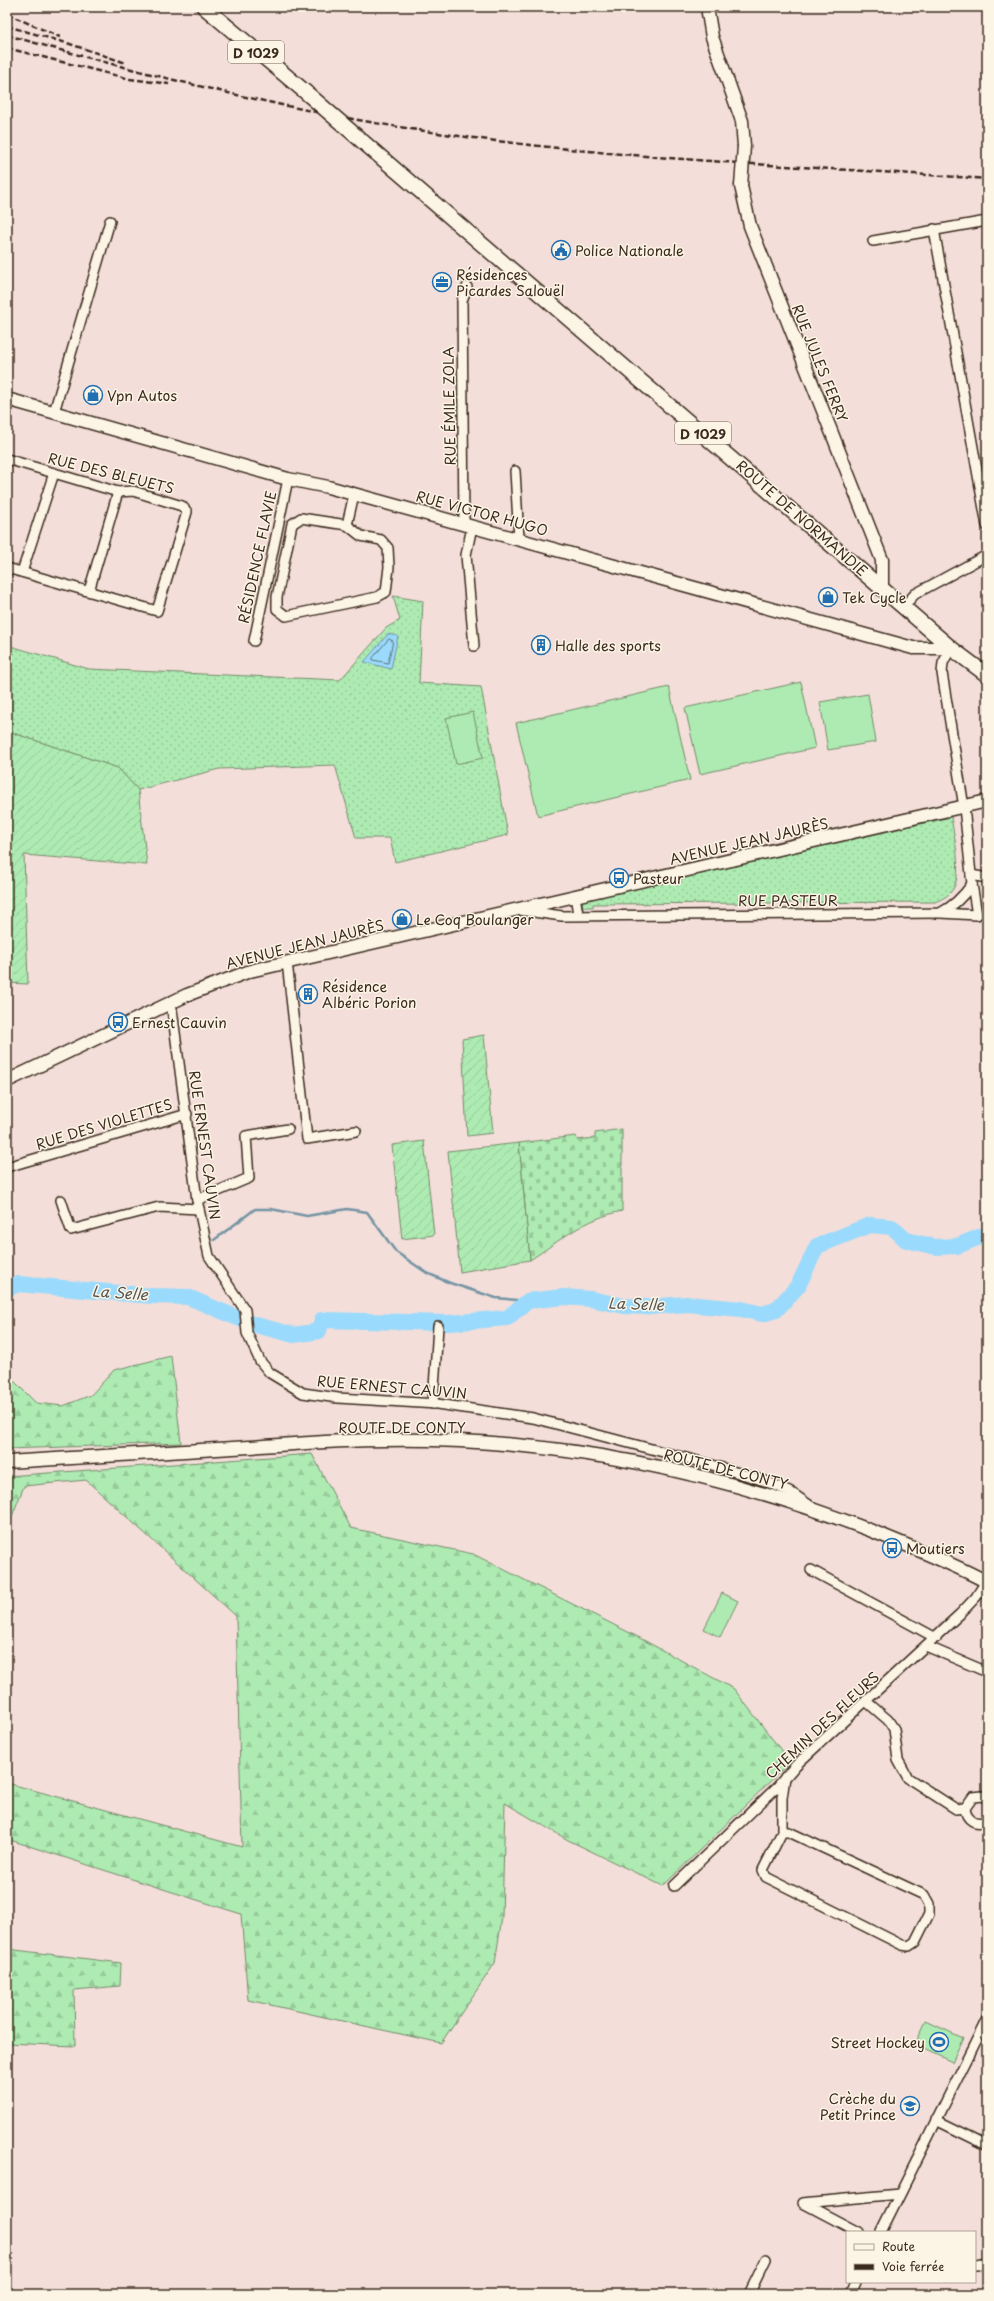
<svg xmlns="http://www.w3.org/2000/svg" width="994" height="2301" font-family="'Playpen Sans',sans-serif">
	<style>
		.grass { fill: url(#grass-dots); stroke: #748a68 }
		.forest { fill: url(#forest-firs); stroke: #748a68 }
		.cemetery { fill: url(#cemetery-stones); stroke: #748a68 }
		.garden { fill: url(#garden-furrows); stroke: #748a68 }
		.pitch { fill: #adebb2; stroke: #748a68 }
		.water { fill: #9adafc; stroke: #7494a3 }
		.lines { fill: none; stroke-linecap: round; stroke-linejoin: round }
		.shore { stroke: #617077; stroke-width: 1 }
		.stream { stroke: #7494a3; stroke-width: 2.5 }
		.river { stroke: #9adafc; stroke-width: 16 }
		.street-casing { stroke: #3b2a1e; stroke-width: 12 }
		.secondary-casing { stroke: #3b2a1e; stroke-width: 15 }
		.primary-casing { stroke: #3b2a1e; stroke-width: 17 }
		.street { stroke: #fcf5e5; stroke-width: 9 }
		.secondary { stroke: #fcf5e5; stroke-width: 12 }
		.primary { stroke: #fcf5e5; stroke-width: 14 }
		.rail { stroke: #3b2a1e; stroke-width: 2.5; stroke-dasharray: 6 3; stroke-linecap: butt }
		.secondary-bridge-casing { stroke: #3b2a1e; stroke-width: 15; stroke-linecap: butt }
		.primary-bridge-casing { stroke: #3b2a1e; stroke-width: 17; stroke-linecap: butt }
		.secondary-bridge { stroke: #fcf5e5; stroke-width: 12 }
		.primary-bridge { stroke: #fcf5e5; stroke-width: 14 }
		.labels { text-anchor: middle; dominant-baseline: central; stroke-width: 3; stroke-linejoin: round; paint-order: stroke }
		.shield { fill: #fcf5e5; stroke: #75675a; stroke-width: 1 }
		.shield-label { font-size: 13px; font-weight: bold; fill: #3b2a1e }
		.poi-label { font-size: 14px; fill: #3b2a1e; stroke: #fcf5e5; text-anchor: start }
		.street-label { font-size: 14px; fill: #3b2a1e; stroke: #fcf5e5 }
		.water-label { font-size: 15px; font-style: italic; fill: #535656; stroke: #fcf5e5 }
	</style>
	<defs>
		<pattern id="grass-dots" width="8" height="8" patternUnits="userSpaceOnUse"><rect width="8" height="8" fill="#adebb2"/><path d="M2 2h.1M6 6h.1" fill="none" stroke="#96ca99" stroke-width="1.8" stroke-linecap="round"/></pattern>
		<pattern id="forest-firs" width="22" height="20" patternUnits="userSpaceOnUse"><rect width="22" height="20" fill="#adebb2"/><path d="M5 1l3.5 6h-7zM16 11l3.5 6h-7z" fill="#96ca99"/></pattern>
		<pattern id="cemetery-stones" width="16" height="16" patternUnits="userSpaceOnUse"><rect width="16" height="16" fill="#adebb2"/><path d="M2 7V4a2 2 0 0 1 4 0v3zM10 15v-3a2 2 0 0 1 4 0v3z" fill="#96ca99"/></pattern>
		<pattern id="garden-furrows" width="10" height="10" patternUnits="userSpaceOnUse"><rect width="10" height="10" fill="#adebb2"/><path d="M-1 1l2-2M0 10L10 0M9 11l2-2" fill="none" stroke="#96ca99"/></pattern>
	</defs>
	<rect width="100%" height="100%" fill="#f3deda"/>
	<filter id="ink" filterUnits="userSpaceOnUse"><feTurbulence type="fractalNoise" baseFrequency=".025" numOctaves="2"/><feDisplacementMap in="SourceGraphic" scale="8" xChannelSelector="R" yChannelSelector="G"/><feConvolveMatrix kernelMatrix="1 2 1 2 8 2 1 2 1" color-interpolation-filters="sRGB"/></filter>
	<g filter="url(#ink)">
		<g class="grass">
			<path d="M393 596 423 601 419 683 481 687 508 835 395 862 390 838H356L335 765 219 769 138 790 118 768 7 731V645L89 669 340 680 386 628 400 620Z"/>
			<path d="M951 817C954 836 963 873 953 889 949 896 942 899 935 902L593 904V907H583L582 901Z"/>
		</g>
		<g class="forest">
			<path d="M171 1356 181 1443 7 1449V1374L36 1403 63 1406 91 1395 114 1370Z"/>
			<path d="M312 1454 351 1528 473 1554 636 1636 734 1689 790 1762 663 1886 568 1840 505 1803 502 1917 495 1963 441 2043 248 2000 241 1914 7 1839V1783L242 1847 236 1616 86 1480 24 1486 7 1529V1476Z"/>
			<path d="M7 1949 121 1963 120 1986 74 1990 75 2046 7 2043Z"/>
		</g>
		<path class="cemetery" d="M622 1129V1211C584 1219 562 1239 530 1260L519 1143 576 1136 577 1140 595 1138V1133Z"/>
		<g class="garden">
			<path d="M7 731 118 768 138 790 147 865 24 855 28 984 7 983Z"/>
			<path d="M484 1035 493 1133 467 1136 462 1039Z"/>
			<path d="M424 1141 434 1235 402 1239 392 1145Z"/>
			<path d="M519 1143 530 1260 460 1272 448 1151Z"/>
		</g>
		<g class="pitch">
			<path d="M801 682 815 748 700 774 685 708Z"/>
			<path d="M669 687 690 780 538 816 516 723Z"/>
			<path d="M868 694 876 742 828 750 820 702Z"/>
			<path d="M473 712 483 758 456 764 446 718Z"/>
			<path d="M722 1593 738 1601 720 1637 704 1629Z"/>
			<path d="M926 2021 963 2038 952 2062 915 2045Z"/>
		</g>
		<path class="water" d="M388 634 398 636 391 669 364 662Z"/>
		<g class="lines">
			<path class="shore" d="M389 639 393 641 388 663 373 660V658Z"/>
			<path class="stream" d="M214 1240 255 1209H271L307 1216 347 1209 367 1212 396 1252 427 1273 450 1283 496 1298 528 1301"/>
			<path class="river" d="M7 1289 18 1284 152 1296 188 1297 252 1324 294 1335 319 1331 322 1320 449 1323 507 1318 528 1301 563 1297 591 1299 624 1306 648 1307 687 1304 741 1309 762 1314 776 1310 798 1286 817 1246 870 1225 892 1227 906 1240 936 1247 957 1246 987 1234"/>
			<g class="street-casing">
				<g id="street">
					<path d="M934 229 987 526"/>
					<path d="M873 241 987 221"/>
					<path d="M54 412 110 221"/>
					<path d="M7 459 118 492 133 491 182 506 187 512 157 611 7 568"/>
					<path d="M515 471 519 539"/>
					<path d="M301 518 347 525 361 536 381 540 388 548 389 567 386 592 377 597 286 616 277 609V597L292 524Z"/>
					<path d="M347 525 354 494"/>
					<path d="M464 525 462 301 467 287"/>
					<path d="M472 527 466 555 474 646"/>
					<path d="M22 572 54 473"/>
					<path d="M89 591 118 492"/>
					<path d="M903 607 915 594 987 555"/>
					<path d="M254 641 288 479"/>
					<path d="M971 875 987 878"/>
					<path d="M575 896 578 914"/>
					<path d="M520 910 562 916 940 913C954 906 963 897 972 884L964 807 942 673 943 663 951 648"/>
					<path d="M941 913 977 915 972 884"/>
					<path d="M287 962 307 1139 356 1131"/>
					<path d="M171 1002 197 1200 209 1256 245 1310 247 1333 260 1361 270 1373 303 1393 338 1398 437 1404 533 1418 709 1464 765 1481 789 1491 812 1507"/>
					<path d="M7 1167 187 1114"/>
					<path d="M61 1200 71 1230 159 1207 199 1209"/>
					<path d="M197 1200 249 1178 246 1136 288 1129"/>
					<path d="M433 1404 438 1326"/>
					<path d="M811 1570 936 1638"/>
					<path d="M926 1646 987 1672"/>
					<path d="M867 1702 888 1720 894 1729 898 1760 908 1778 956 1809 965 1808"/>
					<path d="M987 1799 982 1796 973 1797 965 1808C966 1820 976 1826 987 1820"/>
					<path d="M782 1832H789L924 1895 929 1904V1914L915 1942 909 1946 902 1945 766 1877 763 1870Z"/>
					<path d="M782 1832V1798L785 1777"/>
					<path d="M674 1886 778 1786 796 1765 960 1614 976 1597 987 1580"/>
					<path d="M936 2120 987 2145"/>
					<path d="M858 2232 803 2203 899 2194"/>
					<path d="M881 2232 987 2019"/>
					<path d="M975 2266 987 2264"/>
					<path d="M749 2294 766 2259"/>
					<path d="M851 2294 856 2282"/>
				</g>
			</g>
			<g class="secondary-casing">
				<g id="secondary">
					<path d="M707 7 712 37 742 121 744 146"/>
					<path d="M741 186 750 226 882 560V588"/>
					<path d="M7 399 288 479 328 487 913 648H951"/>
					<path d="M7 1081 187 995 250 971 987 801"/>
					<path d="M7 1462C87 1457 168 1452 249 1447 294 1444 339 1440 384 1440 551 1437 717 1471 872 1531 911 1547 950 1562 987 1582"/>
				</g>
			</g>
			<g class="primary-casing">
				<g id="primary">
					<path d="M204 7 309 95"/>
					<path d="M362 141 951 648 987 675"/>
				</g>
			</g>
			<use href="#street" class="street"/>
			<use href="#secondary" class="secondary"/>
			<use href="#primary" class="primary"/>
			<g class="rail">
				<path d="M7 14 60 37"/>
				<path d="M7 26 70 44 126 63"/>
				<path d="M7 35C151 76 296 113 445 134 624 160 806 166 987 179"/>
				<path d="M7 48 130 79 169 84"/>
			</g>
			<g class="secondary-bridge-casing">
				<path id="secondary-bridge" d="M741 186 744 146"/>
			</g>
			<g class="primary-bridge-casing">
				<path id="primary-bridge" d="M309 95 362 141"/>
			</g>
			<use href="#secondary-bridge" class="secondary-bridge"/>
			<use href="#primary-bridge" class="primary-bridge"/>
		</g>
	</g>
	<defs>
		<g id="civic-ring" transform="scale(1)"><circle r="9.5" fill="#fcf5e5" stroke="#1f6fb2" stroke-width="1.5"/><path d="M-.6-6.5H3V-4.5H.6V-3L4-1V1h2V6H-6V1h2V-1L-.6-3ZM-1.2 2.5V6h2.4V2.5Z" fill="#1f6fb2"/></g>
		<g id="office-ring" transform="scale(1)"><circle r="9.5" fill="#fcf5e5" stroke="#1f6fb2" stroke-width="1.5"/><path d="M-6-3h4V-5.5h4V-3h4V5H-6ZM-1-4.5V-3h2v-1.5ZM-6 0V1H6V0Z" fill="#1f6fb2"/></g>
		<g id="shop-ring" transform="scale(1)"><circle r="9.5" fill="#fcf5e5" stroke="#1f6fb2" stroke-width="1.5"/><path d="M-5-2.5h2.3a2.7 3.5 0 0 1 5.4 0H5L5.5 6h-11ZM-1.5-2.5h3a1.5 2.3 0 0 0-3 0Z" fill="#1f6fb2"/></g>
		<g id="building-ring" transform="scale(1)"><circle r="9.5" fill="#fcf5e5" stroke="#1f6fb2" stroke-width="1.5"/><path d="M-4-6H4V6H1V3H-1V6H-4ZM-2.5-4.3h1.7v1.8h-1.7ZM.8-4.3h1.7v1.8H.8ZM-2.5-1h1.7V.8h-1.7ZM.8-1h1.7V.8H.8Z" fill="#1f6fb2"/></g>
		<g id="bus-ring" transform="scale(1)"><circle r="9.5" fill="#fcf5e5" stroke="#1f6fb2" stroke-width="1.5"/><path d="M-5-6H5V4H4V6H2V4H-2V6H-4V4H-5ZM-3.5-4V0h7V-4ZM-3.5 1.2v1.5H-2V1.2ZM2 1.2v1.5H3.5V1.2Z" fill="#1f6fb2"/></g>
		<g id="stadium-ring" transform="scale(1)"><circle r="9.5" fill="#fcf5e5" stroke="#1f6fb2" stroke-width="1.5"/><path d="M0-5a6.5 5 0 1 0 0 10a6.5 5 0 1 0 0-10ZM-3.5-1.8h7v3.6h-7Z" fill="#1f6fb2"/></g>
		<g id="school-ring" transform="scale(1)"><circle r="9.5" fill="#fcf5e5" stroke="#1f6fb2" stroke-width="1.5"/><path d="M0-5L7-2L0 1L-7-2ZM-4 1L0 2.5L4 1V4Q0 6-4 4Z" fill="#1f6fb2"/></g>
	</defs>
	<g fill-rule="evenodd">
		<use href="#civic-ring" x="561" y="250"/>
		<use href="#office-ring" x="442" y="282"/>
		<use href="#shop-ring" x="93" y="395"/>
		<use href="#shop-ring" x="828" y="597"/>
		<use href="#building-ring" x="541" y="645"/>
		<use href="#bus-ring" x="619" y="878"/>
		<use href="#shop-ring" x="402" y="919"/>
		<use href="#building-ring" x="308" y="994"/>
		<use href="#bus-ring" x="118" y="1022"/>
		<use href="#bus-ring" x="892" y="1548"/>
		<use href="#stadium-ring" x="939" y="2042"/>
		<use href="#school-ring" x="910" y="2106"/>
	</g>
	<g class="labels">
		<g class="shield">
			<rect x="228" y="41" width="56" height="22" rx="3"/>
			<rect x="675" y="422" width="56" height="22" rx="3"/>
		</g>
		<g class="shield-label">
			<text x="256" y="52">D 1029</text>
			<text x="703" y="433">D 1029</text>
		</g>
		<g class="poi-label">
			<text x="575" y="250">Police Nationale</text>
			<text x="456" y="274">Résidences<tspan x="456" dy="16">Picardes Salouël</tspan></text>
			<text x="107" y="395">Vpn Autos</text>
			<text x="842" y="597">Tek Cycle</text>
			<text x="555" y="645">Halle des sports</text>
			<text x="633" y="878">Pasteur</text>
			<text x="416" y="919">Le Coq Boulanger</text>
			<text x="322" y="986">Résidence<tspan x="322" dy="16">Albéric Porion</tspan></text>
			<text x="132" y="1022">Ernest Cauvin</text>
			<text x="906" y="1548">Moutiers</text>
			<text x="925" y="2042" text-anchor="end">Street Hockey</text>
			<text x="896" y="2098" text-anchor="end">Crèche du<tspan x="896" dy="16">Petit Prince</tspan></text>
		</g>
		<g class="street-label">
			<text transform="translate(820 363) rotate(68)">RUE JULES FERRY</text>
			<text transform="translate(449 406) rotate(-91)">RUE ÉMILE ZOLA</text>
			<text transform="translate(111 473) rotate(14)">RUE DES BLEUETS</text>
			<text transform="translate(482 513) rotate(15)">RUE VICTOR HUGO</text>
			<text transform="translate(802 518) rotate(41)">ROUTE DE NORMANDIE</text>
			<text transform="translate(257 557) rotate(-78)">RÉSIDENCE FLAVIE</text>
			<text transform="translate(749 841) rotate(-13)">AVENUE JEAN JAURÈS</text>
			<text x="788" y="900">RUE PASTEUR</text>
			<text transform="translate(305 944) rotate(-14)">AVENUE JEAN JAURÈS</text>
			<text transform="translate(104 1124) rotate(-17)">RUE DES VIOLETTES</text>
			<text transform="translate(205 1145) rotate(82)">RUE ERNEST CAUVIN</text>
			<text transform="translate(392 1387) rotate(5)">RUE ERNEST CAUVIN</text>
			<text x="402" y="1427">ROUTE DE CONTY</text>
			<text transform="translate(726 1469) rotate(14)">ROUTE DE CONTY</text>
			<text transform="translate(822 1725) rotate(-43)">CHEMIN DES FLEURS</text>
		</g>
		<g class="water-label">
			<text transform="translate(120 1292) rotate(4)">La Selle</text>
			<text transform="translate(636 1303) rotate(2)">La Selle</text>
		</g>
	</g>
	<rect width="994" height="2301" fill="none" stroke="#fcf5e5" stroke-width="24"/>
	<rect x="12" y="12" width="970" height="2277" fill="none" stroke="#3b2a1e" stroke-width="1.5" filter="url(#ink)"/>
	<rect x="846" y="2231" width="130" height="52" fill="#fcf5e5" stroke="#afa495"/>
	<rect x="854" y="2244" width="20" height="6" fill="#fcf5e5" stroke="#afa495"/>
	<text x="882" y="2251" font-size="12" fill="#3b2a1e">Route</text>
	<rect x="854" y="2264" width="20" height="6" fill="#3b2a1e" stroke="#afa495"/>
	<text x="882" y="2271" font-size="12" fill="#3b2a1e">Voie ferrée</text>
</svg>
